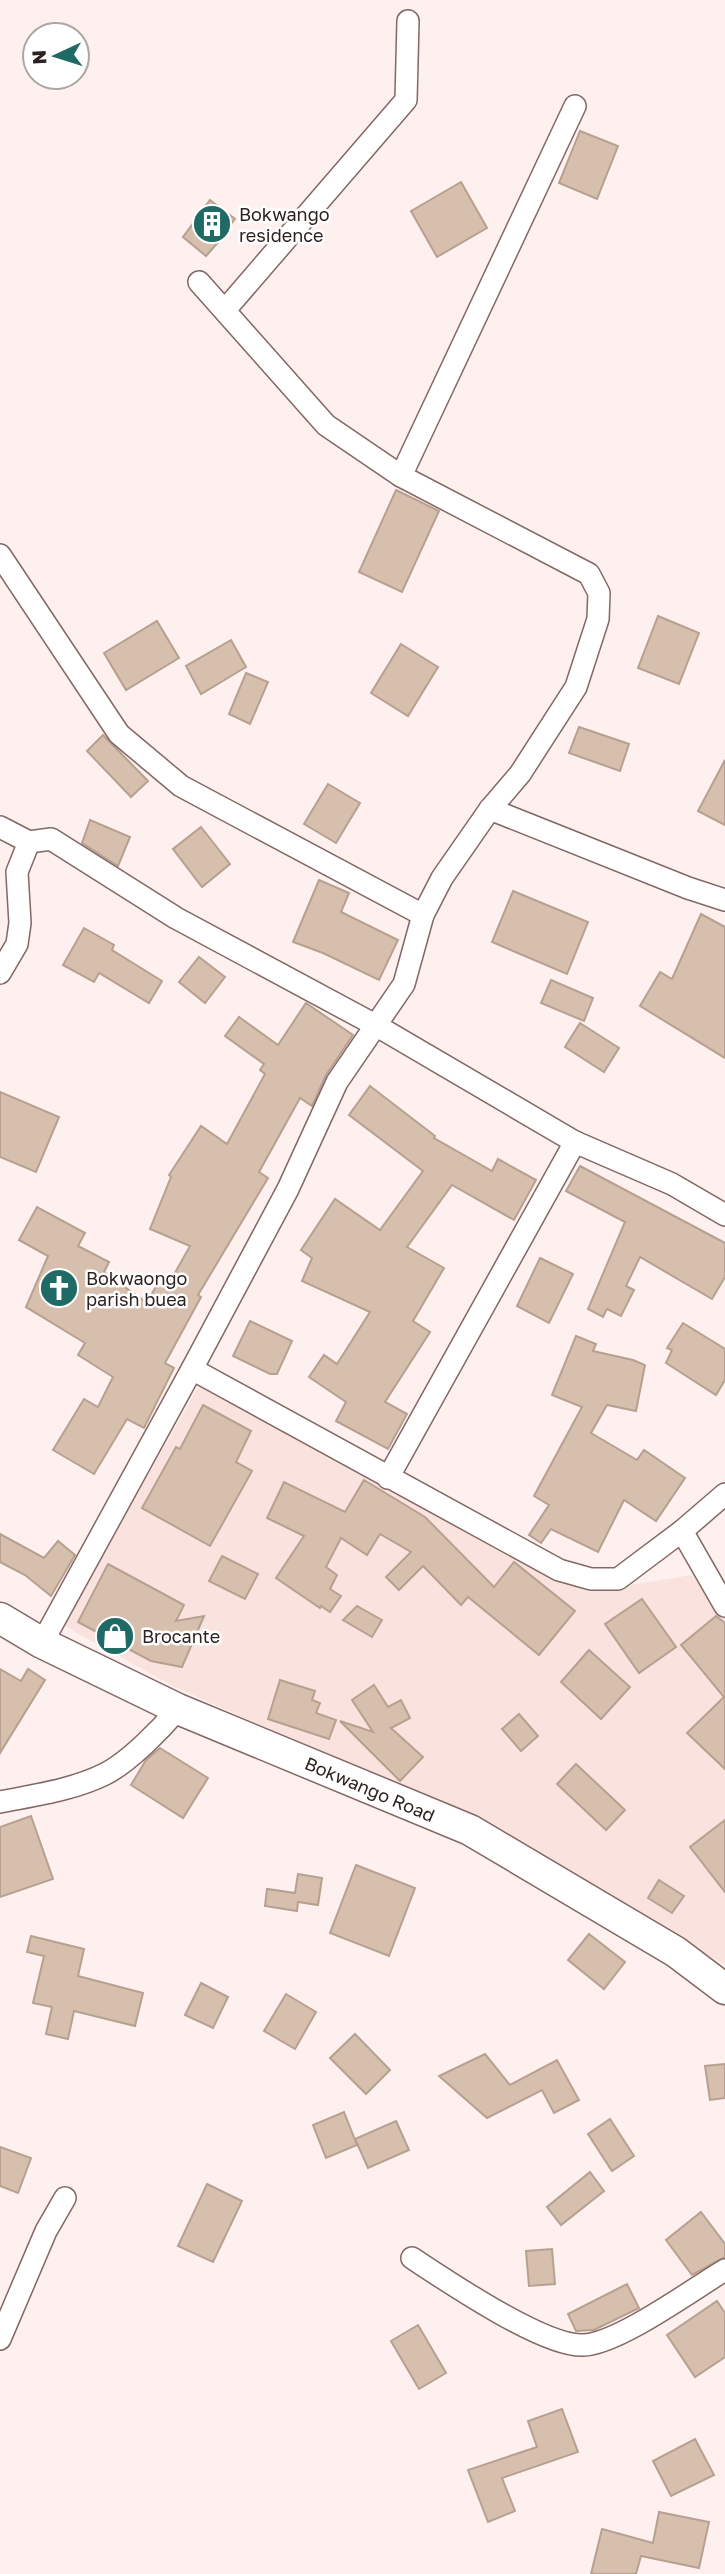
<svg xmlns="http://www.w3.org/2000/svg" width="725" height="2574" font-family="'Golos Text',sans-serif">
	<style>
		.built { fill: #fae2de }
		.building { fill: #d7bfae; stroke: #b7a08f; stroke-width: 2 }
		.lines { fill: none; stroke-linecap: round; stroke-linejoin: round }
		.street-casing { stroke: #836764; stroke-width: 24 }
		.secondary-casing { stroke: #836764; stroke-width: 33 }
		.street { stroke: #fff; stroke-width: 21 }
		.secondary { stroke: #fff; stroke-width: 30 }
		.labels { text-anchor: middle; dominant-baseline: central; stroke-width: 5; stroke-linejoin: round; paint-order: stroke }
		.poi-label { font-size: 18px; fill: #2e2221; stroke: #fff; text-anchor: start }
		.street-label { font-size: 18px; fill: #2e2221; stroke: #fff }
	</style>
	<rect width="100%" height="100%" fill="#fdf0ee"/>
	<path class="built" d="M201 1382 479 1537 588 1592 692 1575 725 1617V1965L464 1817 173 1686 63 1625Z"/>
	<g class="building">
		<path d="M580 131 618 146 597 199 559 183Z"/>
		<path d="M461 182 487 228 437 257 411 211Z"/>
		<path d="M210 200 235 219 227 229 229 230 206 256 183 237Z"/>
		<path d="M396 490 439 511 402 592 359 572Z"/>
		<path d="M658 616 699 633 679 684 638 668Z"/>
		<path d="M157 621 179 658 126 690 104 653Z"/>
		<path d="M231 640 246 667 201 694 186 666Z"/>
		<path d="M401 644 438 667 408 716 371 693Z"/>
		<path d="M246 673 268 682 250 724 229 714Z"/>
		<path d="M579 727 629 744 620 771 569 753Z"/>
		<path d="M103 735 148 781 131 797 87 751Z"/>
		<path d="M725 760V825L698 811Z"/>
		<path d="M328 784 360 803 336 843 304 824Z"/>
		<path d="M90 820 130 837 118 866 82 843Z"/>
		<path d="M201 827 230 864 202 887 173 849Z"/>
		<path d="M319 880 349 893 341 912 398 940 379 980 323 953 293 942Z"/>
		<path d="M513 891 588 922 567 974 492 942Z"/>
		<path d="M701 914 725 927V1058L640 1006 660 972 672 979Z"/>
		<path d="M84 928 114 945 112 950 162 981 149 1003 99 973 94 982 63 965Z"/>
		<path d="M199 957 225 977 205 1003 179 982Z"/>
		<path d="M551 980 593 998 584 1021 541 1003Z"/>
		<path d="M306 1003 353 1035 326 1075 312 1106 300 1098 259 1172 268 1178 198 1295 201 1297 165 1363 174 1368 144 1428 127 1419 94 1474 53 1450 84 1399 98 1407 113 1377 78 1355 85 1343 26 1307 48 1256 19 1240 37 1207 85 1233 78 1246 109 1262 104 1272 147 1303 162 1275 171 1280 190 1246 150 1229 171 1177 169 1175 201 1126 227 1144 265 1074 260 1070 264 1064 225 1036 239 1017 278 1045Z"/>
		<path d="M580 1023 619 1048 604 1072 565 1047Z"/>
		<path d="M370 1086 435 1136 434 1138 492 1171 498 1159 536 1180 514 1220 452 1185 407 1247 444 1268 413 1321 430 1332 385 1402 407 1414 388 1449 336 1421 346 1402 309 1377 324 1355 337 1364 370 1312 302 1281 312 1258 301 1250 335 1199 380 1230 423 1171 349 1115Z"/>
		<path d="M0 1092 59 1117 36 1172 0 1157Z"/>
		<path d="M580 1166 725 1243V1277L712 1299 640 1257 626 1286 634 1290 621 1316 607 1309 603 1317 588 1309 625 1222 566 1191Z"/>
		<path d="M540 1258 573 1274 549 1323 517 1306Z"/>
		<path d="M250 1321 292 1341 277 1374H270L233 1356Z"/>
		<path d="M683 1323 725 1349V1380L716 1395 666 1363 672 1350 667 1348Z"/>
		<path d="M576 1336 596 1344 593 1351 633 1360 645 1365 636 1411 607 1405 591 1433 637 1460 644 1450 685 1478 656 1521 624 1500 598 1552 551 1529 541 1543 529 1535 549 1505 534 1496 582 1407 552 1395Z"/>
		<path d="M203 1405 251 1431 236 1462 252 1471 210 1546 142 1508 176 1447 180 1449Z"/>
		<path d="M364 1480 425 1517 494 1587 514 1562 575 1611 539 1655 468 1597 461 1605 423 1566 399 1590 386 1577 411 1552 380 1534 367 1555 341 1538 326 1567 337 1575 330 1589 341 1596 330 1612 321 1606 320 1608 276 1578 304 1536 267 1518 284 1482 345 1512Z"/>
		<path d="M0 1534 44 1558 58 1541 75 1555 51 1596 25 1575 0 1562Z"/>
		<path d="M222 1556 258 1574 245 1599 209 1581Z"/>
		<path d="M108 1564 184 1605 176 1621 204 1616 182 1667 151 1661 78 1622Z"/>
		<path d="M642 1599 676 1647 639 1673 605 1624Z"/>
		<path d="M357 1606 382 1620 372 1637 343 1620Z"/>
		<path d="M716 1616 725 1623V1769L687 1733 724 1697 681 1645Z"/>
		<path d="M589 1650 630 1687 601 1719 561 1682Z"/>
		<path d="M0 1669 21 1681 28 1669 45 1680 0 1753Z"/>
		<path d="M280 1680 315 1691 312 1700 320 1703 316 1713 336 1720 329 1739 268 1719Z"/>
		<path d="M374 1685 388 1707 401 1700 410 1718 391 1728 423 1757 400 1781 340 1721 373 1732 352 1700Z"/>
		<path d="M519 1714 538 1736 521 1751 502 1729Z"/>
		<path d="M160 1748 208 1778 183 1818 131 1785 146 1760Z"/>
		<path d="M576 1764 625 1810 606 1830 557 1784Z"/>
		<path d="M31 1816 53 1879 0 1897V1827Z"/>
		<path d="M725 1820V1892L690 1847Z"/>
		<path d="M356 1865 415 1888 389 1956 330 1933Z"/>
		<path d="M298 1874 322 1878 318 1905 298 1902 297 1911 265 1906 267 1889 295 1893Z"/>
		<path d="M659 1880 684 1896 672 1913 648 1898Z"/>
		<path d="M589 1934 625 1962 604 1989 568 1960Z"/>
		<path d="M31 1936 84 1949 78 1976 143 1993 135 2026 74 2011 68 2039 46 2034 52 2007 33 2003 44 1956 27 1952Z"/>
		<path d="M201 1983 228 1997 213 2028 185 2015Z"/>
		<path d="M286 1994 316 2012 295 2049 264 2031Z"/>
		<path d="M355 2034 390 2070 366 2094 330 2058Z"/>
		<path d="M485 2054 510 2085 557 2060 579 2100 554 2113 542 2090 487 2118 439 2076Z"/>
		<path d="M725 2064V2098L710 2100 705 2066Z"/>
		<path d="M344 2112 357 2145 326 2158 313 2125Z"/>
		<path d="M610 2119 634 2156 612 2171 588 2134Z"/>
		<path d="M396 2121 409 2150 368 2168 355 2139Z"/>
		<path d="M0 2147 31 2158 18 2193 0 2186Z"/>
		<path d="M590 2172 604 2191 561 2225 547 2207Z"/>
		<path d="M207 2184 242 2201 213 2262 178 2246Z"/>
		<path d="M701 2212 725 2244V2257L692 2275 666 2240Z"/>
		<path d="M552 2249 555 2284 529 2286 526 2251Z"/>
		<path d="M627 2284 639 2308 594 2330 576 2331 568 2314Z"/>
		<path d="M717 2301 725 2313V2357L695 2377 667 2335Z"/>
		<path d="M418 2325 446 2373 419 2389 391 2341Z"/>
		<path d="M562 2409 578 2452 502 2478 515 2511 488 2522 468 2470 537 2447 528 2421Z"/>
		<path d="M695 2439 714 2475 671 2496 653 2461Z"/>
		<path d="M659 2512 709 2522 699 2568 641 2556 636 2574H591L602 2529 653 2543Z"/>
	</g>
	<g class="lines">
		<g class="street-casing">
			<g id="street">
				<path d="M225 310 406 100 408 21"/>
				<path d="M401 476 575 106"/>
				<path d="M0 555 119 734 181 786 423 915"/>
				<path d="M490 809 688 888 725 900"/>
				<path d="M0 827 29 842 51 839 176 918 377 1026 575 1142 672 1184 725 1215"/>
				<path d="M0 973 17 944 20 923 17 872 29 842"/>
				<path d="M192 1369 559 1570 591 1579H618L682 1531 725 1494"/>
				<path d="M388 1478 575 1142"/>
				<path d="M682 1531 725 1606"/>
				<path d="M42 1643 192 1369 288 1189 337 1082 404 984 423 915 442 878 490 809 520 774 576 687 598 619 599 593 589 574 401 476 326 425 199 282"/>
				<path d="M0 1802C35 1795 73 1790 105 1774 129 1762 161 1729 178 1709"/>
				<path d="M412 2258C447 2281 544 2347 583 2345 618 2344 693 2289 725 2270"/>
				<path d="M0 2339 46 2231 65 2198"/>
			</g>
		</g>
		<g class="secondary-casing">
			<path id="secondary" d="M0 1618 42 1643 178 1709 470 1830 676 1952 725 1989"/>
		</g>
		<use href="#street" class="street"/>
		<use href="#secondary" class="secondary"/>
	</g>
	<defs>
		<g id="building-disc" transform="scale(2.0125)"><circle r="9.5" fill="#206a65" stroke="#fff"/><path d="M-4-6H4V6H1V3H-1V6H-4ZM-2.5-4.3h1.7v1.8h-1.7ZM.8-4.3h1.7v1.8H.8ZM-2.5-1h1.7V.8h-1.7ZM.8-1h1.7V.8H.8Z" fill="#fff"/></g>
		<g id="church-disc" transform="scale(2.0125)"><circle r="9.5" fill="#206a65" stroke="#fff"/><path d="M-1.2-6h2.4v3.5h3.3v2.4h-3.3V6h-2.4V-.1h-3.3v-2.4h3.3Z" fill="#fff"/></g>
		<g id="shop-disc" transform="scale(2.0125)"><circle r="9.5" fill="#206a65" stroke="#fff"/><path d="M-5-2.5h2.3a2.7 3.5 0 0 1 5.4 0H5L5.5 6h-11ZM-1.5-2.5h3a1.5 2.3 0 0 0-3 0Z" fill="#fff"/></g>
	</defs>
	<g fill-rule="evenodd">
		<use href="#building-disc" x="212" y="224"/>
		<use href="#church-disc" x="59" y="1288"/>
		<use href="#shop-disc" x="115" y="1636"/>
	</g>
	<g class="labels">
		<g class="poi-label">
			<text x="239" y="214">Bokwango<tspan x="239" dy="21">residence</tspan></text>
			<text x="86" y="1278">Bokwaongo<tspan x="86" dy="21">parish buea</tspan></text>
			<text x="142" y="1636">Brocante</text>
		</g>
		<g class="street-label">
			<text transform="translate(370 1789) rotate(23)">Bokwango Road</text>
		</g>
	</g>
	<g transform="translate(56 56) rotate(266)"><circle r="33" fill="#ffffff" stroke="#aba7a6" stroke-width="2"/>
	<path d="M0-5L12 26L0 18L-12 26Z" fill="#206a65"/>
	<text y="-10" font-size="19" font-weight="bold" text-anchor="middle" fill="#2e2221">N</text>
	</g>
</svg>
